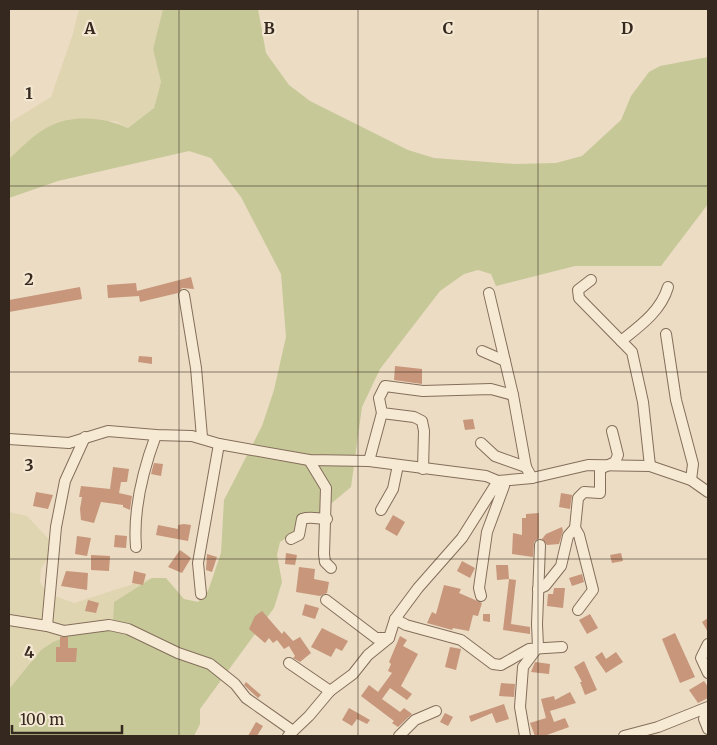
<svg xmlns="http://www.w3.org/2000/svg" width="717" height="745" font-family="Merriweather,serif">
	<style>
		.farmland { fill: #e0d5b1 }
		.green { fill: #c6c898 }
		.building { fill: #c7967b }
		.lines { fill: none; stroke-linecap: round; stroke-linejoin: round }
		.minor-casing { stroke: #846e5b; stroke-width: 12 }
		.minor { stroke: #f7ead5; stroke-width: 10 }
		.grid { fill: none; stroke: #35281e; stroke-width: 1; stroke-opacity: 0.55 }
		.grid-label { font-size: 16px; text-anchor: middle; font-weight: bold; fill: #35281e; stroke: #f3e7d2; stroke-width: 4.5; stroke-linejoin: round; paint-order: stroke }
	</style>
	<rect width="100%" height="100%" fill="#ebdcc3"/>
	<g class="farmland">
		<path d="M79 9H163L153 49 161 82 154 108 128 128 115 121 48 127 9 159V123L51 97 73 34Z"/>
		<path d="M9 512 27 516 55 546 41 569 40 582 47 593 74 603 152 578 114 602 113 619 53 642 41 650 9 689Z"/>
	</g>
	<path class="green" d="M163 9H258L266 53 289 85 310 101 408 150 434 158 515 164 556 163 582 156 621 120 631 96 649 72 660 66 708 57V204L661 266H575L496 286 491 274 478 270 464 274 440 291 380 369 362 407 351 487 303 527 280 542 277 555 282 582 274 608 200 709V724L194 736H9V689L41 650 53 642 113 619 114 602 152 578H166L184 599 198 602 208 591 221 553 224 500 262 426 274 390 286 337 281 274 241 197 211 158 189 151 58 181 9 198V159C21 148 34 134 48 127 71 114 105 117 128 128L154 108 161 82 153 49Z"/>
	<g class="building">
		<path d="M191 277 194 289 182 288 178 293 140 302 139 296 108 298 107 285 136 283 137 291Z"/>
		<path d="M80 287 82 299 9 312V300Z"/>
		<path d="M139 356 152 357V364L138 362Z"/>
		<path d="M395 366 422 369V384L394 380Z"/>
		<path d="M473 419 475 429 465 430 463 420Z"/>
		<path d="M154 463 163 464 161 476 151 474Z"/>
		<path d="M113 467 129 469 127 482H121L119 493 132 496 130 510 123 507V505L101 502 94 523 81 520 80 509 82 497H79L81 486 110 489Z"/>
		<path d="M36 492 53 495 48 509 33 506Z"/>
		<path d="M561 493 572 495 570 509 559 507Z"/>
		<path d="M539 513V538L534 542 533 557 512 554 513 533 522 535V518H526V514Z"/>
		<path d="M393 515 405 522 397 536 385 529Z"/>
		<path d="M184 524 191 525 188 541 156 535 158 525 178 529V525Z"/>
		<path d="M562 527 563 531 559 544 547 545 542 539 546 534Z"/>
		<path d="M115 535 127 536 126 548 114 547Z"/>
		<path d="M77 536 91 538 87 556 75 554Z"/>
		<path d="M180 550 191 558 182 573 168 567Z"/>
		<path d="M286 553 297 555 295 565 285 564Z"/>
		<path d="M621 553 623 561 612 563 610 555Z"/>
		<path d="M207 554 217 557 212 572 206 570Z"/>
		<path d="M91 555 110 556 109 571 91 570Z"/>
		<path d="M462 561 475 568 470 578 457 571Z"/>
		<path d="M496 565H508L509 579 497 580Z"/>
		<path d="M299 567 315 569 314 579 329 582 327 593 320 596 296 592Z"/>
		<path d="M66 571 88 573 87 590 61 586Z"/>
		<path d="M134 571 146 574 143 585 132 583Z"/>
		<path d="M582 574 584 582 572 586 569 578Z"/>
		<path d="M509 579 516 580 511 624 530 627V634L503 630Z"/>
		<path d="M444 585 461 589 459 593 482 603 478 616 473 615 469 631 453 628 452 630 427 623 432 612 436 614Z"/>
		<path d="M554 588H565L563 608 547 606 548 594H553Z"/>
		<path d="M88 600 99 603 96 613 85 611Z"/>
		<path d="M305 604 319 608 315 619 302 615Z"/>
		<path d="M262 611 282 634 284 631 293 641 300 637 311 653 300 662 293 658 295 656 289 646 284 649 277 640 273 643 269 638 265 643 249 629 255 616Z"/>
		<path d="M483 614H490V622L483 621Z"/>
		<path d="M590 614 598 628 587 634 579 620Z"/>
		<path d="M708 618V632L702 622Z"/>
		<path d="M322 628 348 641 342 651 336 648 331 657 311 647Z"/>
		<path d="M675 633 695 677 680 683 662 639Z"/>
		<path d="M400 636 407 640 403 646 418 654 401 686 412 694 407 700 390 688 382 699 400 712 404 708 412 714 398 727 392 723 394 721 361 696 369 685 378 692 392 673 388 671 391 664 389 662Z"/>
		<path d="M60 637H68V648H77L76 662H56V647H60Z"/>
		<path d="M450 647 461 649 456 670 445 667Z"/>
		<path d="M602 652 606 659 616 652 623 662 606 673 595 657Z"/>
		<path d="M584 661 597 690 585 695 580 682H582L574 667Z"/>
		<path d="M535 662 550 664 549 674 531 672Z"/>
		<path d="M704 681 708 687V698L698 703 689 690Z"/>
		<path d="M246 682 261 695 258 698 244 685Z"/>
		<path d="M501 683 515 684 514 697 499 696Z"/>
		<path d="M570 692 576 703 550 711 554 722 565 718 569 727 547 735V736H535L530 723 546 718 541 699 554 696 555 700Z"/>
		<path d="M504 704 509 719 496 723 492 713 471 722 469 716Z"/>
		<path d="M349 708 370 720 367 724 357 719 352 726 342 720Z"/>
		<path d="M445 713 453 717 448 726 440 722Z"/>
		<path d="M256 722 263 726 257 736H248Z"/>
	</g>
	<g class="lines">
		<g class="minor-casing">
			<g id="minor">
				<path d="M591 280 578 290 579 298 632 352 643 402 650 466"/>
				<path d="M489 293 513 395 526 467 532 478"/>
				<path d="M184 295 196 368 202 437"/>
				<path d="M666 334 676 400 693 464 691 480"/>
				<path d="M621 341C640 326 661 311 668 287"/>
				<path d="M482 351 505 361"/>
				<path d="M9 439 69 443 108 431 156 435 192 436 219 444 309 460 369 461 486 476 498 481 532 478 588 465 650 466 691 480 708 492"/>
				<path d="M481 443 495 456 526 467"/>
				<path d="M309 460 326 488 324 554 325 562 331 568"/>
				<path d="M369 461 382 413"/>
				<path d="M423 469 424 431 422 421 414 417 382 413 379 398 385 386 423 391 491 389 513 395"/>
				<path d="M381 510 393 489 398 465"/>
				<path d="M575 528 579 535 593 590 578 610"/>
				<path d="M291 539 299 535 302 519C311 516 317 519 327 519"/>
				<path d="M136 547C133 510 143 470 156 435"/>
				<path d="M538 589 545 586 561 566 568 536 575 528 578 498 584 492 600 493V469L615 462 618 455 612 431"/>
				<path d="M201 594 198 563 219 444"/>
				<path d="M326 600 376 638H389"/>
				<path d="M395 619 406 625 461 640 493 664 501 665 529 649 562 647"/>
				<path d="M9 620 47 626 64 631 109 625 128 629 178 653 210 664 235 684 246 698 293 731"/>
				<path d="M47 626 56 527 65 481 85 437"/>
				<path d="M708 644 701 658 708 673"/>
				<path d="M289 663 330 691"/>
				<path d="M708 708 704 719 708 729"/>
				<path d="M288 736 309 716 330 691 353 674 368 655 389 638 395 619 418 588 462 538 498 481 504 486 487 532 479 588 481 596"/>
				<path d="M399 736 415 720 436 711"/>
				<path d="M525 736 520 707 523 667 538 647 537 624 540 545"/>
				<path d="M624 736 658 727 708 707"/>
			</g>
		</g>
		<use href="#minor" class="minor"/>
	</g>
	<path class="grid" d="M179 9V736M358 9V736M538 9V736M9 186H708M9 372H708M9 559H708"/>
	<g class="grid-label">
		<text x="90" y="34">A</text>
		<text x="269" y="34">B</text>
		<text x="448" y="34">C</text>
		<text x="627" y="34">D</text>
		<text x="29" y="99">1</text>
		<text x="29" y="285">2</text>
		<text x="29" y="471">3</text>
		<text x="29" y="658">4</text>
	</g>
	<rect width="717" height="745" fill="none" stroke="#35281e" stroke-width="20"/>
	<path d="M12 725v8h110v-8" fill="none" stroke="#35281e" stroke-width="2.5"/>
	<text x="20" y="725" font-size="15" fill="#35281e" stroke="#f3e7d2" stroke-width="4" paint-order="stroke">100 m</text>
</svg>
